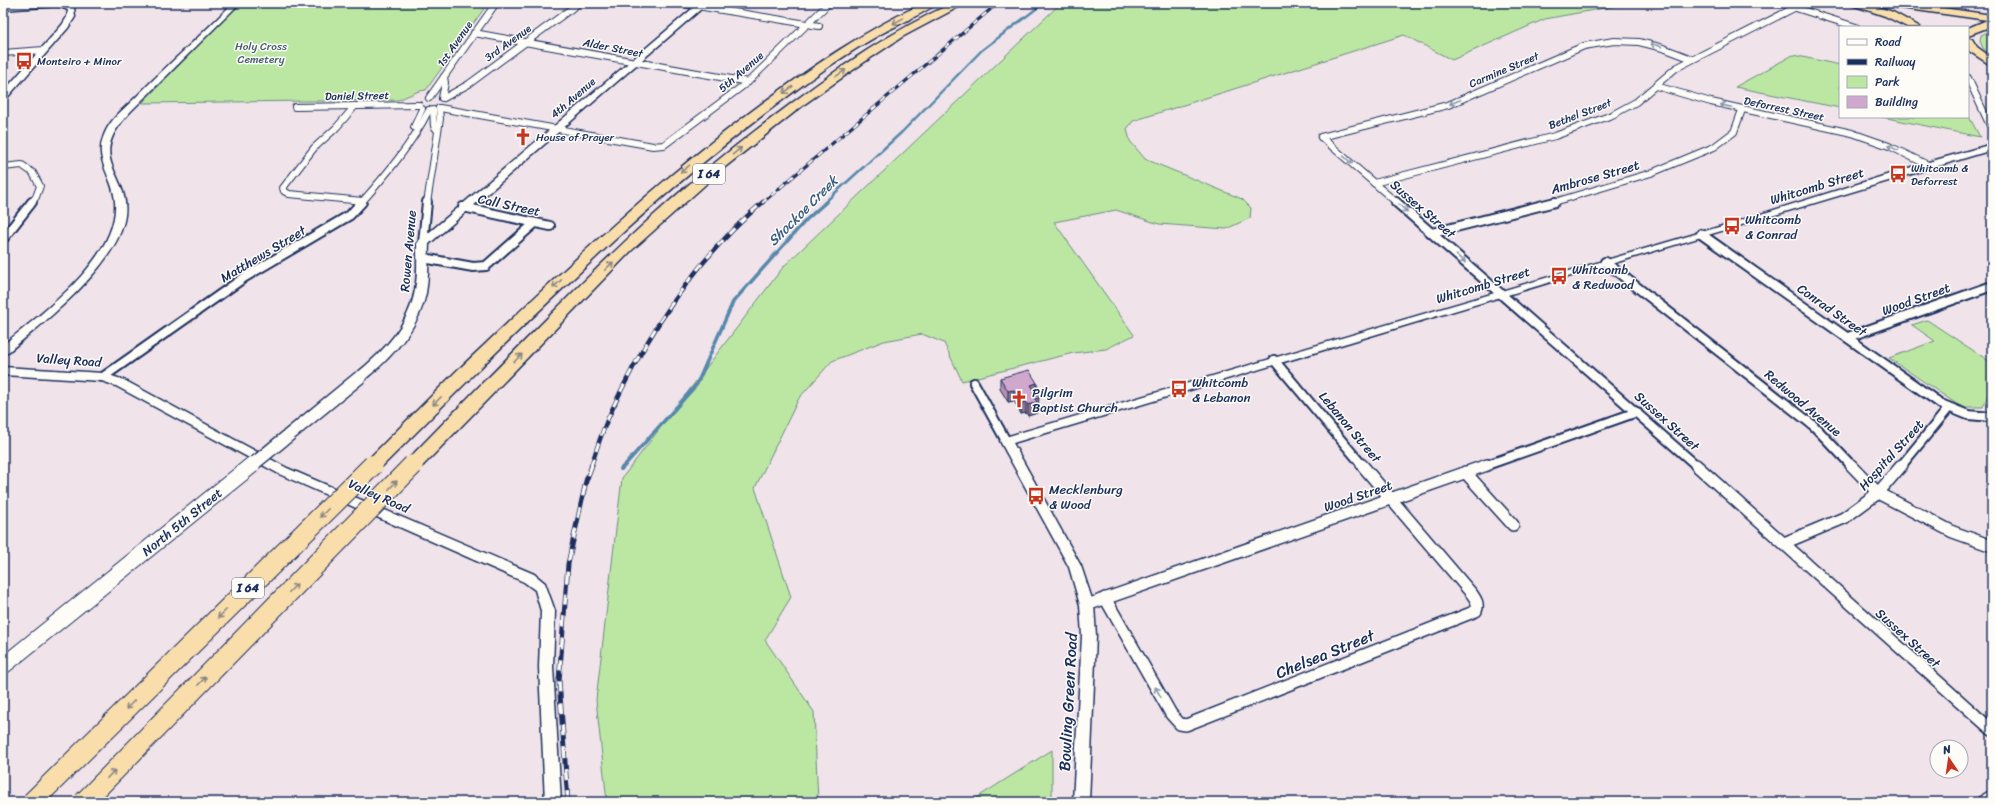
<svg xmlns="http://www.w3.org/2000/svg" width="1995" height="805" font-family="Sriracha,sans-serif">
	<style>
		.green { fill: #bce7a3; stroke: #6c8b80 }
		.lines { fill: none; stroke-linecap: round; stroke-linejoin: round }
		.stream-far2 { stroke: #5688ab; stroke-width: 2.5 }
		.stream-far1 { stroke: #5688ab; stroke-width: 3.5 }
		.stream { stroke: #5688ab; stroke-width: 4 }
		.minor-far2-casing { stroke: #1b2f5e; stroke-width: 8 }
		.minor-far1-casing { stroke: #1b2f5e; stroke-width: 12 }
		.minor-casing { stroke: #1b2f5e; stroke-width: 14 }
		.tertiary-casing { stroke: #1b2f5e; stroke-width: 3 }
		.secondary-casing { stroke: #1b2f5e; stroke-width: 3 }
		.motorway-casing { stroke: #1b2f5e; stroke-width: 3 }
		.minor-far2 { stroke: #fdfcf7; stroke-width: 6 }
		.minor-far1 { stroke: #fdfcf7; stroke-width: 8 }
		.minor { stroke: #fdfcf7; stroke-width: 11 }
		.tertiary { fill: #fdfcf7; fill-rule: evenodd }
		.secondary { fill: #fdfcf7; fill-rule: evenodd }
		.motorway { fill: #f9deab; fill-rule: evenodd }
		.rail-far2-casing { stroke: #1b2f5e; stroke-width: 3 }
		.rail-far1-casing { stroke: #1b2f5e; stroke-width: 4.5 }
		.rail-casing { stroke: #1b2f5e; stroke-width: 5 }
		.rail-far2 { stroke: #fdfcf7; stroke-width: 2; stroke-dasharray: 6; stroke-linecap: butt }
		.rail-far1 { stroke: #fdfcf7; stroke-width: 3; stroke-dasharray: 8; stroke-linecap: butt }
		.rail { stroke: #fdfcf7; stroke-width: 3.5; stroke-dasharray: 11; stroke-linecap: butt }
		.secondary-bridge-far1-casing { stroke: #1b2f5e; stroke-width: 15; stroke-linecap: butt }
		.secondary-bridge-casing { stroke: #1b2f5e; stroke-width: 18; stroke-linecap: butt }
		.motorway-bridge-far1-casing { stroke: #1b2f5e; stroke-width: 18; stroke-linecap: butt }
		.motorway-bridge-casing { stroke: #1b2f5e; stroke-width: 22; stroke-linecap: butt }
		.secondary-bridge-far1 { stroke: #fdfcf7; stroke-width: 12 }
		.secondary-bridge { stroke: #fdfcf7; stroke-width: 16 }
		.motorway-bridge-far1 { stroke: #f9deab; stroke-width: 15 }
		.motorway-bridge { stroke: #f9deab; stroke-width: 20 }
		.wall { fill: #b490b0; stroke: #1b2f5e }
		.shaded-wall { fill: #927690; stroke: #1b2f5e }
		.building { fill: #d1a8cd; stroke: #1b2f5e }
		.oneway { stroke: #8a8684 }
		.oneway2 { stroke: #8c96aa }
		.labels { text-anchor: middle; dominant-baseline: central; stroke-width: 3; stroke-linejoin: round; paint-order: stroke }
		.far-street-label { font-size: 11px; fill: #1b2f5e; stroke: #fdfcf7 }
		.far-park-label { font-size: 11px; fill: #435d6f; stroke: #fdfcf7 }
		.far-poi-label { font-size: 11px; fill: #1b2f5e; stroke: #fdfcf7; text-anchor: start }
		.shield { fill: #fdfcf7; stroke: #5f6c8c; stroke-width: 1 }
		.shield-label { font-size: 12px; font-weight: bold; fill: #1b2f5e }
		.street-label { font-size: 13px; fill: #1b2f5e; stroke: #fdfcf7 }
		.poi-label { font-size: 13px; fill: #1b2f5e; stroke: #fdfcf7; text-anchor: start }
		.water-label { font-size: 14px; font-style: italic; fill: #395c85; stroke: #fdfcf7 }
		.near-street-label { font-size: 16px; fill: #1b2f5e; stroke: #fdfcf7 }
	</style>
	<rect width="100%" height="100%" fill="#f0e3ea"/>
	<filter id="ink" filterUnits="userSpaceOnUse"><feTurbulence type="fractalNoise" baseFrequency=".025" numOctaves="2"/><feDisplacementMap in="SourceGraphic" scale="8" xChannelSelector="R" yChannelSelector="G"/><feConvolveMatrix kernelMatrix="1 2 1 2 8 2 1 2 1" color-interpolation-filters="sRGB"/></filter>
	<g filter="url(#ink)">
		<g class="green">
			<path d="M240 3H488L426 90 419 91 398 100 142 103Z"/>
			<path d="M1061 3H1632L1545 19 1452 60 1404 35 1133 121 1127 129 1130 141 1145 159 1242 199 1251 208 1250 218 1226 229 1159 224 1116 210 1054 222 1134 335 1106 349 1073 353 962 381 944 343 922 334 884 341 832 361 799 398 755 488 791 597 765 640 814 712 818 802H607L596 700 622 478 784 266Z"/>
			<path d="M1992 30V56L1983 48 1980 41 1981 35Z"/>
			<path d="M1793 55 1840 65V108L1735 87Z"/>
			<path d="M1968 115 1980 137 1882 117H1968Z"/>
			<path d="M1927 320 1992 363V385L1983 407H1961L1889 358 1935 341 1912 325Z"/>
			<path d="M1052 750V802H970Z"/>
		</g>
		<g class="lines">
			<path class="stream-far2" d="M824 203 902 132 982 50 1044 3"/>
			<path class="stream-far1" d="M624 466 697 384 733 302 806 220 826 202"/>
			<path class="stream" d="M621 469 625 465"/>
			<g class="minor-far2-casing">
				<g id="minor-far2">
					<path d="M679 3 819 26"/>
					<path d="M1780 3 1856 27"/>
					<path d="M69 7 75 3"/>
					<path d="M474 33 748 82"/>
					<path d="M3 53 44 50"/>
					<path d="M1968 78 1992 130"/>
					<path d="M1656 86 1711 102 1852 133 1889 146 1928 165"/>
					<path d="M429 98 496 3"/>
					<path d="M442 98 445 83 444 77"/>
					<path d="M444 98 469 84 579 3"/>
					<path d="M355 106 336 128 314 148 283 188 284 191 289 194 363 201"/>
					<path d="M295 107 419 105"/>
					<path d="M440 108 653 146 664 145 748 82 829 3"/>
					<path d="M433 110 434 126 437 130"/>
					<path d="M414 127 422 109"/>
					<path d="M1321 137 1397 203"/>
					<path d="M1321 137 1448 105 1584 46 1614 41 1639 42 1663 48 1692 59"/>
					<path d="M3 167 22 165 33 173 40 186 36 197 31 203"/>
					<path d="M1374 183 1555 136 1612 115 1636 102 1676 68 1794 8"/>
					<path d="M361 203C386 175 412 144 429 110"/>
					<path d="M427 203 440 119 439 108"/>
					<path d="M1551 203 1651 173 1714 147 1734 132 1742 110"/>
				</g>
			</g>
			<g class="minor-far1-casing">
				<g id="minor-far1">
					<path d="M1396 202 1697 466"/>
					<path d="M463 207 550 226"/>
					<path d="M1432 233 1555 202"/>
					<path d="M1701 234 1941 404 1968 415 1992 417"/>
					<path d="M3 239 32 202"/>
					<path d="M423 243 427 202"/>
					<path d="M423 258 473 267 486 266 535 223"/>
					<path d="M1605 262 1814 426 1852 466"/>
					<path d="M1848 337 1992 286"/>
					<path d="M1274 360 1363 466"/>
					<path d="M103 377 245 277 350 215 362 202"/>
					<path d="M974 383 1006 441"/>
					<path d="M1484 466 1637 412"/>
					<path d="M1901 466 1948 409"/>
				</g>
			</g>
			<g class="minor-casing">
				<g id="minor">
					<path d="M1696 465 1992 730"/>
					<path d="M1851 465 1878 493 1953 532 1992 546"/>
					<path d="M1465 472 1513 525"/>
					<path d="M1784 543 1844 518 1878 493 1902 465"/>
					<path d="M1105 598 1171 714 1180 724 1186 725 1476 611C1479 604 1476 600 1472 594L1362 465"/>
					<path d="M1087 605 1487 465"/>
					<path d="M1982 802 1992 796"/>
				</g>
			</g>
			<g class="tertiary-casing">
				<g id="tertiary">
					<path d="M44 3H63L74 8 75 17 68 28 6 99H3V92L62 25 67 17 68 10 58 6 3 10V6Z"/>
					<path d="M233 3H240L132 110C80 163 135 173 124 221 113 269 43 323 7 353L3 355V345C42 313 119 258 115 202 114 178 93 160 104 135 110 119 125 108 137 96 168 64 202 35 233 3Z"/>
					<path d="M1992 144V150L1013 443 1081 566 1094 605 1096 636 1089 802H1073L1082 636 1080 605 1069 567 1000 441 1002 438 1729 224 1925 163Z"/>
					<path d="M3 367 103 373 124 380 287 468 534 574 545 583 555 611 553 667 561 802H545L539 667 541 611 535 590 524 582 279 474 116 386 102 381 3 375Z"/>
				</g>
			</g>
			<g class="secondary-casing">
				<path id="secondary" d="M699 3H708L429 244C428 260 429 277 426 293 419 329 391 358 364 380H356L354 377 356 374C383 352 409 325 415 290 418 274 417 258 417 243L419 241Z"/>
			</g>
			<g class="motorway-casing">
				<g id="motorway">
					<path d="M924 3H937C933 9 889 29 879 35 846 54 814 76 784 99 671 183 570 280 470 378L464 379 458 378 456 374 458 370C555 278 652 185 760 105 812 67 865 30 924 3Z"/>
					<path d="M953 3H966L902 37 863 63 806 103 725 167 631 251 496 390 490 391 484 390 482 386 484 382C537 329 589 274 644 224 690 182 738 143 788 106 840 67 893 30 953 3Z"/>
					<path d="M1851 3H1866L1893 12 1920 27H1907L1885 16 1852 5Z"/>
					<path d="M1882 3H1908L1992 15V26L1968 35V28L1987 20 1887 6Z"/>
					<path d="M1968 38 1972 39 1977 47 1992 58V66L1969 51Z"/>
				</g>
			</g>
			<use href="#minor-far2" class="minor-far2"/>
			<use href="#minor-far1" class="minor-far1"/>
			<use href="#minor" class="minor"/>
			<use href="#tertiary" class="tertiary"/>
			<use href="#secondary" class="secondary"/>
			<use href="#motorway" class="motorway"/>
			<g class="rail-far2-casing">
				<path id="rail-far2" d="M762 203 998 3"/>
			</g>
			<g class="rail-far1-casing">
				<path id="rail-far1" d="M591 466C597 449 602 430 610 414 647 333 695 260 763 202"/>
			</g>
			<g class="rail-casing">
				<path id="rail" d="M568 802 559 681 568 564 586 481 592 465"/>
			</g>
			<use href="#rail-far2" class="rail-far2"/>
			<use href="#rail-far1" class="rail-far1"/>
			<use href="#rail" class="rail"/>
			<g class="secondary-bridge-far1-casing">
				<path id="secondary-bridge-far1" d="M251 466 360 377"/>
			</g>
			<g class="secondary-bridge-casing">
				<path id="secondary-bridge" d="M3 666 252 465"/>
			</g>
			<g class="motorway-bridge-far1-casing">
				<g id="motorway-bridge-far1">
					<path d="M372 466 464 374"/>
					<path d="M412 466 490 386"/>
				</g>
			</g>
			<g class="motorway-bridge-casing">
				<g id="motorway-bridge">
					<path d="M32 802 373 465"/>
					<path d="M84 802 413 465"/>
				</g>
			</g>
			<use href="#secondary-bridge-far1" class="secondary-bridge-far1"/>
			<use href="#secondary-bridge" class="secondary-bridge"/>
			<use href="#motorway-bridge-far1" class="motorway-bridge-far1"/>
			<use href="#motorway-bridge" class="motorway-bridge"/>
		</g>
		<path class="wall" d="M1000 378 1037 383V395L1038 409 1037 410V413L1028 416 1026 413 1021 414 1014 401 1008 402 1000 389Z"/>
		<g class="shaded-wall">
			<path d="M1037 383V394L1031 396V385Z"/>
			<path d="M1014 390V401L1008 402V391Z"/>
			<path d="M1039 398 1038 409 1037 410V413L1028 416V405L1035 399Z"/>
			<path d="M1026 402V413L1021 414 1022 403Z"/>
		</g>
		<path class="building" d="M1029 370 1037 383 1031 385 1039 398 1035 399 1037 402 1028 405 1026 402 1022 403 1014 390 1008 391 1000 378Z"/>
		<defs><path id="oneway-shaft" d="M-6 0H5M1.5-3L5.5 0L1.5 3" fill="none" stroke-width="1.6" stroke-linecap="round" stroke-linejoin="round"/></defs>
		<g class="oneway">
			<use href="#oneway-shaft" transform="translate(898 21) rotate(151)"/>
			<use href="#oneway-shaft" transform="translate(841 73) rotate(-35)"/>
			<use href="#oneway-shaft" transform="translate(788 90) rotate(144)"/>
			<use href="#oneway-shaft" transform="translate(737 151) rotate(-40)"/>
			<use href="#oneway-shaft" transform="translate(685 169) rotate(141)"/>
			<use href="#oneway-shaft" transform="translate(609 266) rotate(-44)"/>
			<use href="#oneway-shaft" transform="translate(557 284) rotate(137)"/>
			<use href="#oneway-shaft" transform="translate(518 358) rotate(-45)"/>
			<use href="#oneway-shaft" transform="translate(437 401) rotate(135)"/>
			<use href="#oneway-shaft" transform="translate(393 485) rotate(-46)"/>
			<use href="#oneway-shaft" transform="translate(324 513) rotate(135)"/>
			<use href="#oneway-shaft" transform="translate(293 588) rotate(-46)"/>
			<use href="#oneway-shaft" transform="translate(222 614) rotate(135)"/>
			<use href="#oneway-shaft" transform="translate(202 681) rotate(-46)"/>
			<use href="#oneway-shaft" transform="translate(130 705) rotate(135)"/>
			<use href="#oneway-shaft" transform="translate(111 774) rotate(-46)"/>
		</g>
		<g class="oneway2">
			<use href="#oneway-shaft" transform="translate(1656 45) rotate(-162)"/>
			<use href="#oneway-shaft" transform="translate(1455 102) rotate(157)"/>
			<use href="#oneway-shaft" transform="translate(1726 106) rotate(-167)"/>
			<use href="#oneway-shaft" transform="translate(1893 148) rotate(-155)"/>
			<use href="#oneway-shaft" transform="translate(1348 160) rotate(41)"/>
			<use href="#oneway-shaft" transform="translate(1403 208) rotate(41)"/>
			<use href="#oneway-shaft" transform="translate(1461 259) rotate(41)"/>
			<use href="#oneway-shaft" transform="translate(1158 692) rotate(-119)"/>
		</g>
	</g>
	<defs>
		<g id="bus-bare" transform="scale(1.38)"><path d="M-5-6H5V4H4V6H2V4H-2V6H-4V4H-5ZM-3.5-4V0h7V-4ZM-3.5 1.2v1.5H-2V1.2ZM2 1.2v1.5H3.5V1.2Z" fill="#c8321e" stroke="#fdfcf7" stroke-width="2.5" paint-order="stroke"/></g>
		<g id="church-bare" transform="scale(1.38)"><path d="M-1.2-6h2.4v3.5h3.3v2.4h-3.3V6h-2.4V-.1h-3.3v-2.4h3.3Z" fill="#c8321e" stroke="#fdfcf7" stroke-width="2.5" paint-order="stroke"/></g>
	</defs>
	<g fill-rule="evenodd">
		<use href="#bus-bare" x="24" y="61"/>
		<use href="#church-bare" x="523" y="137"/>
		<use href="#bus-bare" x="1898" y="174"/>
		<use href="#bus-bare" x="1732" y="226"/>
		<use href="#bus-bare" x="1559" y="276"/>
		<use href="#bus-bare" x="1179" y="389"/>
		<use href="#church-bare" x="1019" y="399"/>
		<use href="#bus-bare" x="1036" y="496"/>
	</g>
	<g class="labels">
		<g class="far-street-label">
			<text transform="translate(508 43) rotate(-36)">3rd Avenue</text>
			<text transform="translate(455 44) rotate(-55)">1st Avenue</text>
			<text transform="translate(613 48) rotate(11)">Alder Street</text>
			<text transform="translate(1504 70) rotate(-23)">Carmine Street</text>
			<text transform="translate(741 72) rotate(-41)">5th Avenue</text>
			<text transform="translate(357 96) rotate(-1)">Daniel Street</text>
			<text transform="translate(573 98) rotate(-41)">4th Avenue</text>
			<text transform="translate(1784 109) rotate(12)">Deforrest Street</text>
			<text transform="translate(1580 114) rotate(-21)">Bethel Street</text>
		</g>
		<g class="far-park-label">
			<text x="261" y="46">Holy Cross<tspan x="261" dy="13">Cemetery</tspan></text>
		</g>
		<g class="far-poi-label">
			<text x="37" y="61">Monteiro + Minor</text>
			<text x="536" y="137">House of Prayer</text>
			<text x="1911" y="168">Whitcomb &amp;<tspan x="1911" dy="13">Deforrest</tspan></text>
		</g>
		<g class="shield">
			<rect x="693" y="164" width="32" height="20" rx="3"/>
			<rect x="232" y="578" width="32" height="20" rx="3"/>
		</g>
		<g class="shield-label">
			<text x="709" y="174">I 64</text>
			<text x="248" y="588">I 64</text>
		</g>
		<g class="street-label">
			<text transform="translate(1595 177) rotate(-16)">Ambrose Street</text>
			<text transform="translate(1817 186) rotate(-17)">Whitcomb Street</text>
			<text transform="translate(509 205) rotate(12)">Call Street</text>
			<text transform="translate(1423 209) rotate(41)">Sussex Street</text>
			<text transform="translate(408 251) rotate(-85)">Rowen Avenue</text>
			<text transform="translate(263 254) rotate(-31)">Matthews Street</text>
			<text transform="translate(1483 285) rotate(-17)">Whitcomb Street</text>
			<text transform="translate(1916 299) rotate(-20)">Wood Street</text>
			<text transform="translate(1832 310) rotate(35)">Conrad Street</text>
			<text transform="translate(69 360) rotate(4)">Valley Road</text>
			<text transform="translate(1803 403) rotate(40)">Redwood Avenue</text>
			<text transform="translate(1667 421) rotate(42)">Sussex Street</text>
			<text transform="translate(1350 427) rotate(50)">Lebanon Street</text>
			<text transform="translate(1891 455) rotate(-48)">Hospital Street</text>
			<text transform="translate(379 496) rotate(24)">Valley Road</text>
			<text transform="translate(1358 496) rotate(-19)">Wood Street</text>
			<text transform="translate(182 522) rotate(-39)">North 5th Street</text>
			<text transform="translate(1908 638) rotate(42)">Sussex Street</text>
		</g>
		<g class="poi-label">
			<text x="1745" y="219">Whitcomb<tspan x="1745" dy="15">&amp; Conrad</tspan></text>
			<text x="1572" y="269">Whitcomb<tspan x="1572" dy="15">&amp; Redwood</tspan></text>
			<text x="1192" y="382">Whitcomb<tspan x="1192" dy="15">&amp; Lebanon</tspan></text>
			<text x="1032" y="392">Pilgrim<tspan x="1032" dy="15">Baptist Church</tspan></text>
			<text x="1049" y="489">Mecklenburg<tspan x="1049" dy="15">&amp; Wood</tspan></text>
		</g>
		<g class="water-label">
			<text transform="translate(803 211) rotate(-45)">Shockoe Creek</text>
		</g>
		<g class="near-street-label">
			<text transform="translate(1325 654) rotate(-22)">Chelsea Street</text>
			<text transform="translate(1068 702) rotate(-87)">Bowling Green Road</text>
		</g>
	</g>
	<rect width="1995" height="805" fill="none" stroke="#fdfcf7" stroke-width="16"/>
	<rect x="8" y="8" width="1979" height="789" fill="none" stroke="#1b2f5e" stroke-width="1.5" filter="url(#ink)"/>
	<rect x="1839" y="26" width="130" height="92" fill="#fdfcf7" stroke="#a3aaba"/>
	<rect x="1847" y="39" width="20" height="6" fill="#fdfcf7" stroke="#a3aaba"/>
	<text x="1875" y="46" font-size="12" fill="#1b2f5e">Road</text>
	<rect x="1847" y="59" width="20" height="6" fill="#1b2f5e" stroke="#a3aaba"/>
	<text x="1875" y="66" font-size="12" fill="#1b2f5e">Railway</text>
	<rect x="1847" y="76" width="20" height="12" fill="#bce7a3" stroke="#a3aaba"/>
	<text x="1875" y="86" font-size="12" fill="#1b2f5e">Park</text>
	<rect x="1847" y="96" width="20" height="12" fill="#d1a8cd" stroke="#a3aaba"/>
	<text x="1875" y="106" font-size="12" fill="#1b2f5e">Building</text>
	<g transform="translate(1949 759) rotate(347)"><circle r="19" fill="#fdfcf7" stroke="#a3aaba"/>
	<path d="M0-3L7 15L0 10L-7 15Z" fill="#c8321e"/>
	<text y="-6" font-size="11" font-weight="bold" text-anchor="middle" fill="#1b2f5e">N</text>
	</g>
</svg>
